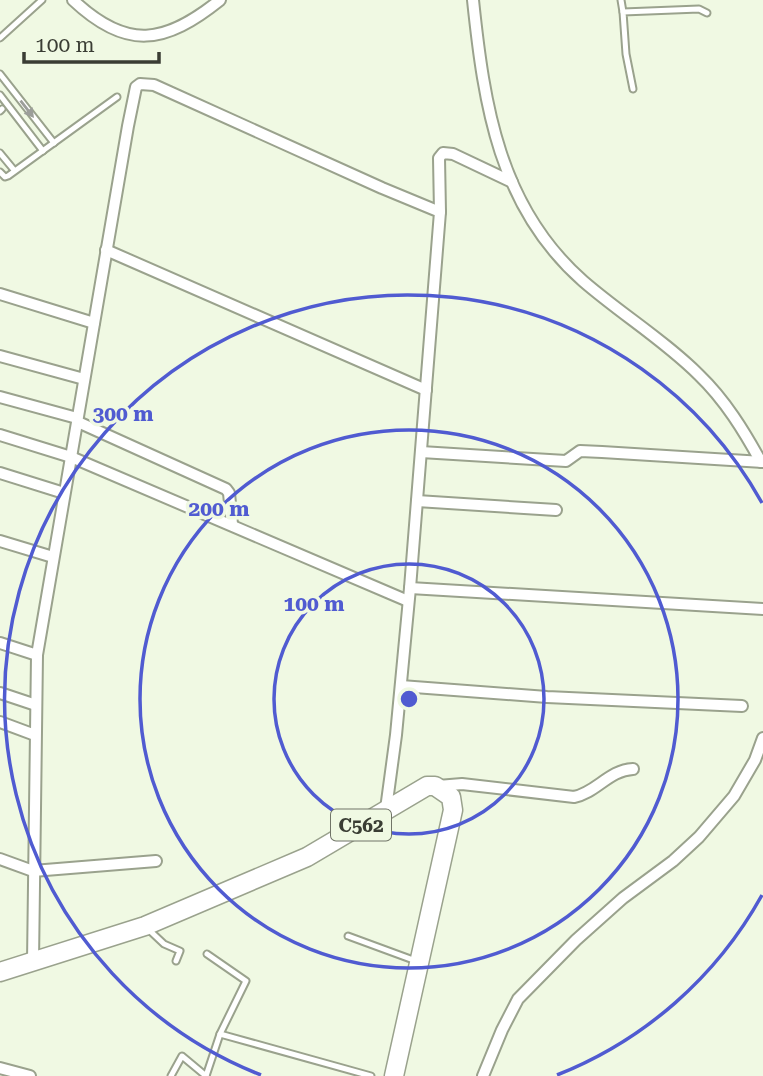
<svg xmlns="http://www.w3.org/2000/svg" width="763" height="1076" font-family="'Roboto Serif',serif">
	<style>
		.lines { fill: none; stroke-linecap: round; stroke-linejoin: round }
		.service-casing { stroke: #9aa28d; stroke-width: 9 }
		.minor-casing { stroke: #9aa28d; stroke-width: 14 }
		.primary-casing { stroke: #9aa28d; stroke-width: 21 }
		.service { stroke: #fff; stroke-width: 5 }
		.minor { stroke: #fff; stroke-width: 10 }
		.primary { stroke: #fff; stroke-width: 18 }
		.oneway { fill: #9c9e9a }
		.ring { fill: none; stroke: #505bd1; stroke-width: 3.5 }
		.labels { text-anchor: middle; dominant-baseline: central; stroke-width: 7; stroke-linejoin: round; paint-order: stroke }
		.shield { fill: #f0f9e3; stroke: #717568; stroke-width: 2 }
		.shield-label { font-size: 19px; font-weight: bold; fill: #3a3d34 }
		.centre { fill: #505bd1; stroke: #f0f9e3; stroke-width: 3.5 }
		.ring-label { font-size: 21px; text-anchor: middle; font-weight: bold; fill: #505bd1; stroke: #f0f9e3; stroke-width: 7; stroke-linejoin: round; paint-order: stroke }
	</style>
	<rect width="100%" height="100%" fill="#f0f9e3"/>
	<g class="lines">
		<g class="service-casing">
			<g id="service">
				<path d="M621 0 623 12"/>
				<path d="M0 38 42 0"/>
				<path d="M0 74 54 143"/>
				<path d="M633 89 626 54 623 12 699 9 707 13"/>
				<path d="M0 95 43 151"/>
				<path d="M0 111 2 109"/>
				<path d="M0 153 14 170"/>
				<path d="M0 172 5 177 8 176 117 97"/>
				<path d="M147 928 164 944 180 951 176 961"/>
				<path d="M348 936 416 961"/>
				<path d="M220 1034 371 1076"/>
				<path d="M171 1076 182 1056 206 1076"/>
				<path d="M206 1076 220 1034 246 981 207 954"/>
			</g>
		</g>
		<g class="minor-casing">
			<g id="minor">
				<path d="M73 0C127 51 165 44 220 0"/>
				<path d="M473 0C484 105 499 207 583 281 621 314 664 340 699 375 725 400 744 431 761 462"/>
				<path d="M440 212 439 158 443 153 453 154 512 182"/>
				<path d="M106 250 426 390"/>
				<path d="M0 294 94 323"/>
				<path d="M0 356 84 379"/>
				<path d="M0 397 77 418"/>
				<path d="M78 422 226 489 229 493 232 524"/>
				<path d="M0 435 71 457 408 601"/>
				<path d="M421 452 566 461 580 451 602 452 763 462"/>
				<path d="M0 473 64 493"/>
				<path d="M417 501 556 510"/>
				<path d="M0 541 53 557"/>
				<path d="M410 588 763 609"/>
				<path d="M0 643 37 655"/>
				<path d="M401 686 547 697 742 706"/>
				<path d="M0 693 36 705"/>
				<path d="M0 722 35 735"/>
				<path d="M438 786 462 784 574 797C596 793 609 770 633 769"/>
				<path d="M0 859 33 871 156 861"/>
				<path d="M33 962 37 655 128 126 136 87 140 84 154 85 382 188 440 212 410 588 396 735 386 809"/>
				<path d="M0 1068 30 1076"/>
				<path d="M483 1076 502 1030 518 999 576 940 623 898 673 861 699 837 734 796 755 760 763 738"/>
			</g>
		</g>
		<g class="primary-casing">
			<path id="primary" d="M0 972 145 926 307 857 427 786H435L451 797 453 810 394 1076"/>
		</g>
		<use href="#service" class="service"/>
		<use href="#minor" class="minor"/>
		<use href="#primary" class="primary"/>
	</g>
	<defs><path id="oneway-solid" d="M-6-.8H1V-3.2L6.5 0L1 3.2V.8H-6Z" transform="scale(1.75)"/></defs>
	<use class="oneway" href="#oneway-solid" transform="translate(27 109) rotate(52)"/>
	<g class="ring">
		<circle cx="409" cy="699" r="135"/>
		<circle cx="409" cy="699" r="269"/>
		<path d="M762 895A404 404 0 0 1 557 1075M261 1075A404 404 0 1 1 762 503"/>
	</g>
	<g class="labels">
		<rect class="shield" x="331" y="809.5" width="60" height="31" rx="5"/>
		<g class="shield-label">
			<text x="361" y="825">C562</text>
		</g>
	</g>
	<circle cx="409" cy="699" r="10" class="centre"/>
	<g class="ring-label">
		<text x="123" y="421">300 m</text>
		<text x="219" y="516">200 m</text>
		<text x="314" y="611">100 m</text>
	</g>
	<path d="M24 52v10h135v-10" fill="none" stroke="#3a3d34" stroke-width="3.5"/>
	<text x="35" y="52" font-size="21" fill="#3a3d34" stroke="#f0f9e3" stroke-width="5" paint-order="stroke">100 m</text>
</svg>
